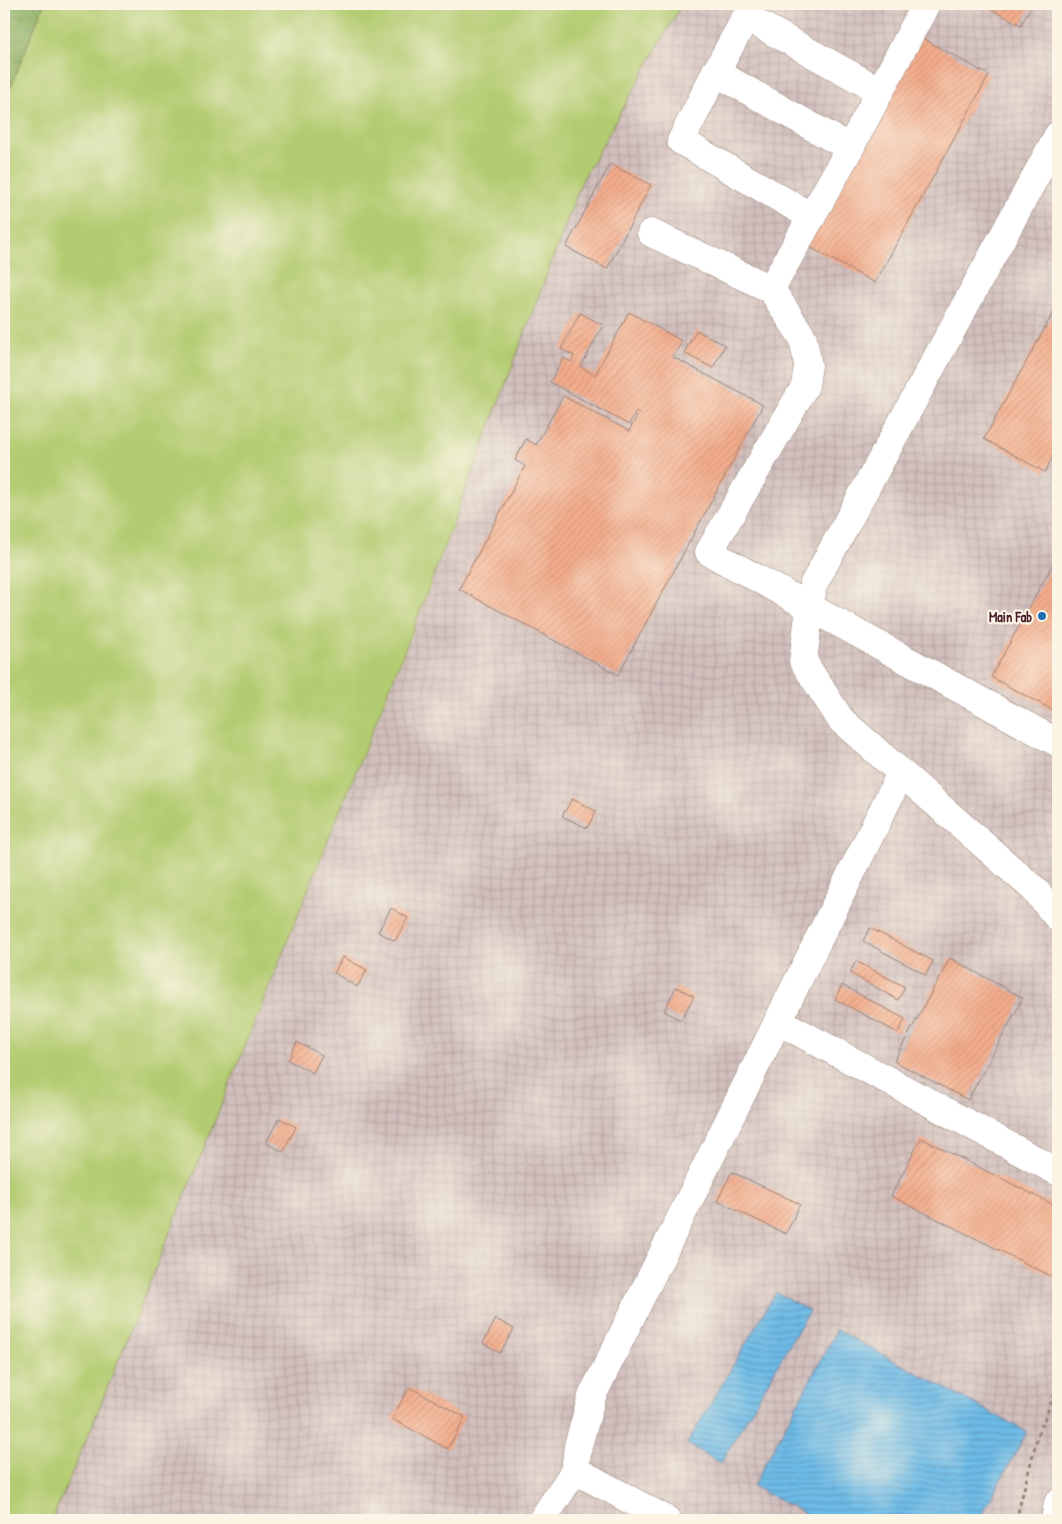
<svg xmlns="http://www.w3.org/2000/svg" width="1062" height="1524" font-family="'Patrick Hand',sans-serif">
	<style>
		.industrial { fill: url(#industrial-grid) }
		.green { fill: #b3cc71; stroke: #7e764e }
		.forest { fill: url(#forest-crowns); stroke: #6c6847 }
		.water { fill: url(#water-rules); stroke: #5c6e8a }
		.building { fill: url(#building-hatch) }
		.lines { fill: none; stroke-linecap: round; stroke-linejoin: round }
		.minor-casing { stroke: #9a8176; stroke-width: 29 }
		.path { stroke: #9a8176; stroke-width: 3; stroke-dasharray: 4 4; stroke-linecap: butt }
		.minor { stroke: #fff; stroke-width: 28 }
		.poi-dot { fill: #1f6fb2; stroke: #fcf5e5; stroke-width: 2 }
		.labels { text-anchor: middle; dominant-baseline: central; stroke-width: 4.5; stroke-linejoin: round; paint-order: stroke }
		.poi-label { font-size: 14px; font-weight: bold; fill: #4a1f2b; stroke: #fcf5e5; text-anchor: end }
	</style>
	<defs>
		<pattern id="industrial-grid" width="8" height="8" patternUnits="userSpaceOnUse" patternTransform="scale(1.25)"><rect width="8" height="8" fill="#d1bfbd"/><path d="M0 4h8M4 0v8" fill="none" stroke="#b5a4a3"/></pattern>
		<pattern id="forest-crowns" width="20" height="18" patternUnits="userSpaceOnUse" patternTransform="scale(1.25)"><rect width="20" height="18" fill="#8eb063"/><path d="M2 6a3 3 0 1 1 6 0M12 15a3 3 0 1 1 6 0" fill="none" stroke="#768f52"/></pattern>
		<pattern id="water-rules" width="6" height="5" patternUnits="userSpaceOnUse" patternTransform="scale(1.25)"><rect width="6" height="5" fill="#6dbce8"/><path d="M0 2.5h6" fill="none" stroke="#5c98bc"/></pattern>
		<pattern id="building-hatch" width="6" height="6" patternUnits="userSpaceOnUse" patternTransform="scale(1.25)"><rect width="6" height="6" fill="#f3ad8c"/><path d="M-1 1l2-2M0 6l6-6M5 7l2-2" fill="none" stroke="#d29479"/></pattern>
	</defs>
	<rect width="100%" height="100%" fill="#fcf5e5"/>
	<filter id="ink" filterUnits="userSpaceOnUse"><feTurbulence type="fractalNoise" baseFrequency=".02" numOctaves="2"/><feDisplacementMap in="SourceGraphic" scale="10" xChannelSelector="R" yChannelSelector="G"/><feConvolveMatrix kernelMatrix="1 2 1 2 8 2 1 2 1" color-interpolation-filters="sRGB"/></filter>
	<filter id="wash" filterUnits="userSpaceOnUse"><feTurbulence type="fractalNoise" baseFrequency=".0096" numOctaves="4" result="noise"/><feDisplacementMap in="SourceGraphic" scale="20" xChannelSelector="R" yChannelSelector="G"/><feGaussianBlur stdDeviation="1.12" result="paint"/><feColorMatrix in="noise" values="0 0 0 0 0 0 0 0 0 0 0 0 0 0 0 0 0 1.4 0 .05"/><feComposite in="paint" operator="in"/></filter>
	<g filter="url(#wash)">
		<rect width="100%" height="100%" fill="#eae3c2"/>
		<path class="industrial" d="M682 4H1058V1520H52L90 1431 413 633 582 181Z"/>
		<path class="green" d="M44 4H682L582 181 415 625 90 1431 52 1520H4V103Z"/>
		<path class="forest" d="M4 4H44L4 103Z"/>
		<g class="water">
			<path d="M776 1292 809 1311 721 1463 687 1444Z"/>
			<path d="M837 1330 1027 1432 979 1520H817L753 1486Z"/>
		</g>
		<g id="blocks">
			<g class="building">
				<path d="M981 4H1032L1021 25Z"/>
				<path d="M920 37 989 75 875 283 806 245Z"/>
				<path d="M610 164 651 185 607 269 566 247Z"/>
				<path d="M1058 304V447L1045 472 984 439Z"/>
				<path d="M629 312 682 341 673 357 763 405 618 675 459 589 525 466 515 460 526 439 536 445 563 396 629 431 639 413 636 411 629 425 550 382 563 358 571 362 574 356 561 349 580 313 603 325 581 367 595 375Z"/>
				<path d="M696 330 725 345 713 368 684 353Z"/>
				<path d="M1058 555V713L991 677Z"/>
				<path d="M572 799 596 811 587 828 562 816Z"/>
				<path d="M391 908 408 918 395 941 378 932Z"/>
				<path d="M870 928 933 961 926 975 863 941Z"/>
				<path d="M343 957 367 970 357 987 334 973Z"/>
				<path d="M950 958 1023 998 968 1100 894 1061Z"/>
				<path d="M856 961 905 987 898 1000 850 973Z"/>
				<path d="M842 985 905 1019 898 1033 835 999Z"/>
				<path d="M676 987 694 996 681 1020 664 1011Z"/>
				<path d="M297 1042 322 1055 313 1073 288 1060Z"/>
				<path d="M279 1118 296 1127 283 1152 266 1143Z"/>
				<path d="M921 1138 1058 1207V1275L1057 1279 891 1196Z"/>
				<path d="M732 1172 800 1204 786 1234 717 1201Z"/>
				<path d="M496 1319 514 1329 500 1353 483 1343Z"/>
				<path d="M409 1387 465 1417 448 1449 392 1419Z"/>
			</g>
		</g>
	</g>
	<g filter="url(#ink)">
		<use href="#blocks" fill-opacity="0" stroke="#9a8176" stroke-width="1"/>
		<g class="lines">
			<g class="minor-casing">
				<g id="minor">
					<path d="M753 4 711 81 681 141 812 217"/>
					<path d="M746 17 880 91"/>
					<path d="M715 72 850 148"/>
					<path d="M1058 135 813 585 803 661 841 720 1034 889 1058 918"/>
					<path d="M651 233 771 289 803 338 808 365 805 386 709 552 1058 743"/>
					<path d="M771 289 850 148 926 4"/>
					<path d="M778 1021 1058 1172"/>
					<path d="M542 1520 575 1470"/>
					<path d="M667 1520 575 1470 578 1446 592 1396 901 773"/>
					<path d="M1055 1520 1058 1503"/>
				</g>
			</g>
			<path class="path" d="M1016 1520 1038 1435 1058 1386"/>
			<use href="#minor" class="minor"/>
		</g>
	</g>
	<circle class="poi-dot" cx="1042" cy="616" r="5"/>
	<g class="labels">
		<g class="poi-label">
			<text x="1032" y="616">Main Fab</text>
		</g>
	</g>
	<rect width="1062" height="1524" fill="none" stroke="#fcf5e5" stroke-width="20"/>
</svg>
